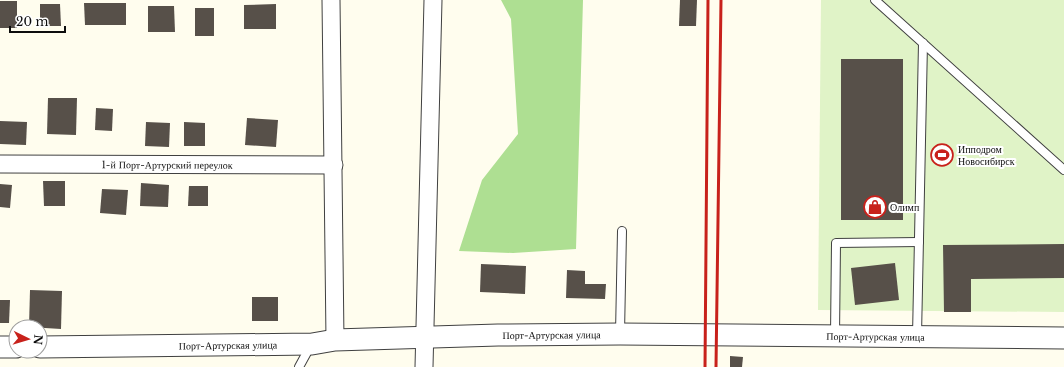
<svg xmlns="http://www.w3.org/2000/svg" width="1064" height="367" font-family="'Libre Baskerville',serif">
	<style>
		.forest { fill: #aedf92 }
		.pitch { fill: #e0f3c7 }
		.building { fill: #575049 }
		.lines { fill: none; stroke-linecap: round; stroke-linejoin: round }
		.service-casing { stroke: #404040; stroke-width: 10 }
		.minor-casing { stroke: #404040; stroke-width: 19 }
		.tertiary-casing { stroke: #404040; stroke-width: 23 }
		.service { stroke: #fff; stroke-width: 8 }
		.minor { stroke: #fff; stroke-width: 17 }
		.tertiary { stroke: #fff; stroke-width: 21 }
		.rail { stroke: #c8211b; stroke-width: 3 }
		.labels { text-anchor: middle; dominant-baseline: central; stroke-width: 4; stroke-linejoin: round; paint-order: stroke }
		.poi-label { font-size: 10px; fill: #0d0d0d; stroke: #fff; text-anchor: start }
		.street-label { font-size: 10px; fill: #0d0d0d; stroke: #fff }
	</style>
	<rect width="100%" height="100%" fill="#fffdee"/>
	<path class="forest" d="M501 0H583L576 249 513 253 459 251 482 180 518 134 511 19Z"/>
	<path class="pitch" d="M821 0H1064V312L818 310Z"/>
	<g class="building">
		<path d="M680 0H697L696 26H679Z"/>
		<rect x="0" y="1" width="17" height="27"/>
		<path d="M84 3H126V25H85Z"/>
		<path d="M40 4H60L61 26H40Z"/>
		<path d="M276 4V29H244V5Z"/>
		<path d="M148 6H174L175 32H148Z"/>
		<rect x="195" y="8" width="19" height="28"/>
		<rect x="841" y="59" width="62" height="161"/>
		<path d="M48 98H77L76 135 47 134Z"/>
		<path d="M96 108 113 109 112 131 95 130Z"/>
		<path d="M247 118 278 120 276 147 245 145Z"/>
		<path d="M0 121 27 122 26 145 0 144Z"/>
		<path d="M146 122 170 123 169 147 145 146Z"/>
		<path d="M184 122 205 123V146H184Z"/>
		<path d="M43 181H65V206H44Z"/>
		<path d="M141 183 169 185 168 207 140 206Z"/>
		<path d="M0 184 12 185 10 208 0 207Z"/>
		<path d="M189 186H208V206H188Z"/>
		<path d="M102 189 128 190 126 215 100 213Z"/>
		<path d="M1064 244V278L971 279V312H944L943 245Z"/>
		<path d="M895 263 899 300 855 305 851 268Z"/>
		<path d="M481 264 526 266 525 294 480 292Z"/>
		<path d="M567 270 585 271V284H606L605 299 566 298Z"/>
		<path d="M30 290 62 291 61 329 29 327Z"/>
		<rect x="252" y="297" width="26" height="24"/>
		<path d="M0 300H10L9 323H0Z"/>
		<path d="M730 356 743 357 742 367H730Z"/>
	</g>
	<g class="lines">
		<g class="service-casing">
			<g id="service">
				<path d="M875 0 1064 170"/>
				<path d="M620 334 622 231"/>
				<path d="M835 336 836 243 919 242"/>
				<path d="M917 336 923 43"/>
				<path d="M299 367 311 345"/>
			</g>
		</g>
		<g class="minor-casing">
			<g id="minor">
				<path d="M331 0 335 340"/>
				<path id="s1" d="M0 164 334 165"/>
				<path d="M424 367 433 0"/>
			</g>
		</g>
		<g class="tertiary-casing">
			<g id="tertiary">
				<path d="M0 347H16"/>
				<path id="s2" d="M40 347 312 344 335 340 498 335 620 334 1064 338"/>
			</g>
		</g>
		<use href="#service" class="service"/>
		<use href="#minor" class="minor"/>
		<use href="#tertiary" class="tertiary"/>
		<g class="rail">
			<path d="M705 367 708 0"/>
			<path d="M716 367 721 0"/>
		</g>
	</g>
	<defs>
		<g id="stadium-ring" transform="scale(1.15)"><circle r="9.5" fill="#fff" stroke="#c8211b" stroke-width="1.5"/><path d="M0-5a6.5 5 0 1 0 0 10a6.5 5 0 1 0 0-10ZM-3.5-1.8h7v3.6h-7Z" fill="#c8211b"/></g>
		<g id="shop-ring" transform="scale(1.15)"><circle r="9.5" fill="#fff" stroke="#c8211b" stroke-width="1.5"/><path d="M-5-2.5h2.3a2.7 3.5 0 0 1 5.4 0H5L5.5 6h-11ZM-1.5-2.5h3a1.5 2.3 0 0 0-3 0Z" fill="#c8211b"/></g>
	</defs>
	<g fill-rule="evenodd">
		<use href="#stadium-ring" x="942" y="155"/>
		<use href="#shop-ring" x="875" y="207"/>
	</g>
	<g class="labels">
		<g class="poi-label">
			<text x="958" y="149">Ипподром<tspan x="958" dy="12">Новосибирск</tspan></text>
			<text x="890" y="207">Олимп</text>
		</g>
		<g class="street-label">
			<text stroke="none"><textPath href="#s1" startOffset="167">1-й Порт-Артурский переулок</textPath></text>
			<text stroke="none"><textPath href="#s2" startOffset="512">Порт-Артурская улица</textPath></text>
			<text stroke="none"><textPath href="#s2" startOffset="836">Порт-Артурская улица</textPath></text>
			<text stroke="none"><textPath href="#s2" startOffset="188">Порт-Артурская улица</textPath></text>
		</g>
	</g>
	<g transform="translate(28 339) rotate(95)"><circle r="19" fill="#ffffff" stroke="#9e9e9e"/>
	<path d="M0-3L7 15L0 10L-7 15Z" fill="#c8211b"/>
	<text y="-6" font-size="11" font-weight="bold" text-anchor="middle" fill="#0d0d0d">N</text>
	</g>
	<path d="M10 26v6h55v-6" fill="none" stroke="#0d0d0d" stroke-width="2"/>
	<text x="16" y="26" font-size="12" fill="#0d0d0d" stroke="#ffffff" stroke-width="3" paint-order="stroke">20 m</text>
</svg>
